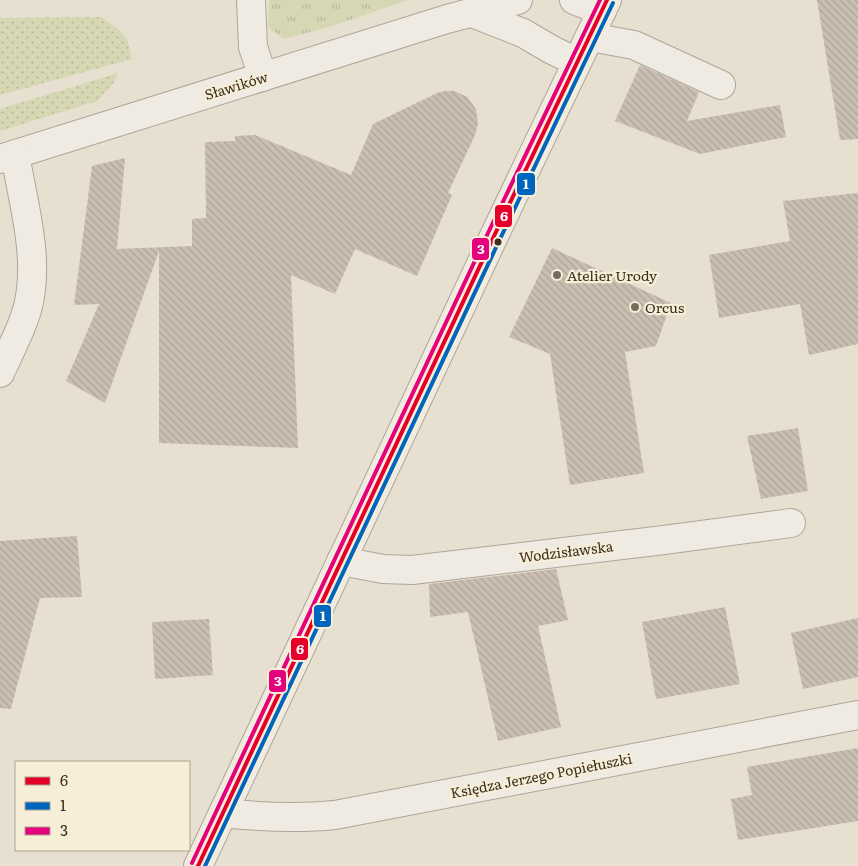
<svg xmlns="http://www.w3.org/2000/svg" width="858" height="866" font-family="Literata,serif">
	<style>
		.grass { fill: url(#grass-dots) }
		.park { fill: url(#park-tufts) }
		.building { fill: url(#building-back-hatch) }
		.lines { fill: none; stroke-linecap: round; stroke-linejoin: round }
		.minor-casing { stroke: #ada599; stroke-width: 30 }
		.minor { stroke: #efebe3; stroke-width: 28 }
		.bus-1-casing { stroke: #f7eed8; stroke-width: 8 }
		.bus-2-casing { stroke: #f7eed8; stroke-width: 8 }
		.bus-3-casing { stroke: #f7eed8; stroke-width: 8 }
		.bus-1 { stroke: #e4002b; stroke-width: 4 }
		.bus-2 { stroke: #0065bd; stroke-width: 4 }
		.bus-3 { stroke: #e5007d; stroke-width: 4 }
		.bus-dot { fill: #3d2e20; stroke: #f7eed8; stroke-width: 2 }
		.poi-dot { fill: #786c5e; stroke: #f7eed8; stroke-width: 2 }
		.labels { text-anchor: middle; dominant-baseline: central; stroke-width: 4.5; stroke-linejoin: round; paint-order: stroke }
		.street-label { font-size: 14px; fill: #3d2e20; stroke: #f7eed8 }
		.poi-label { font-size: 14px; fill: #3d2e20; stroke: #f7eed8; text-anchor: start }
		.line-badge { stroke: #f7eed8; stroke-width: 2 }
		.badge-label { font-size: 14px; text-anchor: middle; font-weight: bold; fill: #fff }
	</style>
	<defs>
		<pattern id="grass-dots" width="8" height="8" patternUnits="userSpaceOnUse" patternTransform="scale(1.25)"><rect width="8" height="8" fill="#d6d7b3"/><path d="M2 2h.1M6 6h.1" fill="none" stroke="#b9b99a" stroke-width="1.8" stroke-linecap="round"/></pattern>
		<pattern id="park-tufts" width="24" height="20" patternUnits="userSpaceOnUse" patternTransform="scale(1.25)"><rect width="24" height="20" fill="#d6d7b3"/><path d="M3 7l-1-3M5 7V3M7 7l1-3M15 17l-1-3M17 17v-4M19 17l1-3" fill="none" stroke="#b9b99a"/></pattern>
		<pattern id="building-back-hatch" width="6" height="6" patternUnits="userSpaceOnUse" patternTransform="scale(1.25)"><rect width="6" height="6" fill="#cbbfb2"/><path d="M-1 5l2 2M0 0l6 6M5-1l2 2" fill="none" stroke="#afa499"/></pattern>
	</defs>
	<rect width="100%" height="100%" fill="#e7e0d1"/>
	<g class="grass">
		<path d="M101 17 117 28 127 39 132 59 0 95V18Z"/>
		<path d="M118 73 113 84 97 101 0 131V109Z"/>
	</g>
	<path class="park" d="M269 0H408L329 27 284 39 268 27Z"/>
	<g class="building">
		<path d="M817 0H858V139L840 140Z"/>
		<path d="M640 65 699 92 687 121 780 105 786 137 700 154 615 121Z"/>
		<path d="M445 91H455L467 97 476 109 478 124 475 135 448 193 452 195 417 276 355 249 335 294 291 275 298 448 159 443V251L105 403 66 381 99 304 74 305 92 166 125 158 117 249 192 246V219L206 218 205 142 235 141V136L255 135 351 175 373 124 437 93Z"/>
		<path d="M858 193V344L809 355 800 304 719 318 709 255 790 241 783 201Z"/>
		<path d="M552 248 671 303 656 346 625 352 644 473 570 485 550 354 509 337Z"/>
		<path d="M798 428 808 491 761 499 747 436Z"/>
		<path d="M77 536 82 597 40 598 11 709 0 708V541Z"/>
		<path d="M556 569 568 620 538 626 561 727 498 741 468 612 430 617 429 584Z"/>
		<path d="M725 607 740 684 656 699 642 622Z"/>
		<path d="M858 618V677L803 689 791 633Z"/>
		<path d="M209 619 213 675 155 679 152 622Z"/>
		<path d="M858 748V821L738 840 731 799 752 795 747 767Z"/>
	</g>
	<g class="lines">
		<g class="minor-casing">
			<g id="minor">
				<path d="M251 0 253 47 263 77"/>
				<path d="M574 0 602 11"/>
				<path d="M472 13 523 33 552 50 577 62"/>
				<path d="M590 37 634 45 721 85"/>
				<path d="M0 159 447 19 518 0"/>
				<path d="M0 373C9 353 21 331 27 310 41 261 23 203 15 154"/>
				<path d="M341 561 383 569 412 570 664 540 791 523"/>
				<path d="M223 813C261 817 297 819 335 815L858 715"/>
				<path d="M198 866 494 236 607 0"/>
			</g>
		</g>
		<use href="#minor" class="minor"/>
		<g class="bus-1-casing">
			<path id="bus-1" d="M198 866 494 236 607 0"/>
		</g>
		<g class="bus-2-casing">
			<path id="bus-2" d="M205 866 500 239 613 3"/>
		</g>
		<g class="bus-3-casing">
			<path id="bus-3" d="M192 863 488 233 600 0"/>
		</g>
		<use href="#bus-1" class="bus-1"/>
		<use href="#bus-2" class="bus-2"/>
		<use href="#bus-3" class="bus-3"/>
	</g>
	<circle class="bus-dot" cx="498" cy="242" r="4.5"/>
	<g class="poi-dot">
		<circle cx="557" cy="275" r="5"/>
		<circle cx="635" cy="307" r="5"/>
	</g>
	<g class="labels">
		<g class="street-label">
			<text transform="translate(236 85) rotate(-17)">Sławików</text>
			<text transform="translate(566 551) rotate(-7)">Wodzisławska</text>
			<text transform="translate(541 775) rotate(-11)">Księdza Jerzego Popiełuszki</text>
		</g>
		<g class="poi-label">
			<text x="567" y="275">Atelier Urody</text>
			<text x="645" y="307">Orcus</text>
		</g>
	</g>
	<g class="line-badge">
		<rect x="516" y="172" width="20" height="24" rx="5" fill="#0065bd"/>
		<rect x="494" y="204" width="19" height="24" rx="5" fill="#e4002b"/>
		<rect x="471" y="237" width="19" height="24" rx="5" fill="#e5007d"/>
		<rect x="313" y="604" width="19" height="24" rx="5" fill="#0065bd"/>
		<rect x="290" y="637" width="19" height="24" rx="5" fill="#e4002b"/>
		<rect x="268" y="669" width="19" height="24" rx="5" fill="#e5007d"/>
	</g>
	<g class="badge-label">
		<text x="526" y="189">1</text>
		<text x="504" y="221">6</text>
		<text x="481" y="254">3</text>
		<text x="323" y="621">1</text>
		<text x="300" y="654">6</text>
		<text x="278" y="686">3</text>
	</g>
	<rect x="15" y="761" width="175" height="90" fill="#f7eed8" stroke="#ada18e"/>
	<rect x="25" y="777" width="25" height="8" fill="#e4002b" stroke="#ada18e"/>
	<text x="60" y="786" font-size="15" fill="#3d2e20">6</text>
	<rect x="25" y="802" width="25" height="8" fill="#0065bd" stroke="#ada18e"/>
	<text x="60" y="811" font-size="15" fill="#3d2e20">1</text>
	<rect x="25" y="827" width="25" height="8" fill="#e5007d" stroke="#ada18e"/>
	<text x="60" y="836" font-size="15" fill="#3d2e20">3</text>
</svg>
